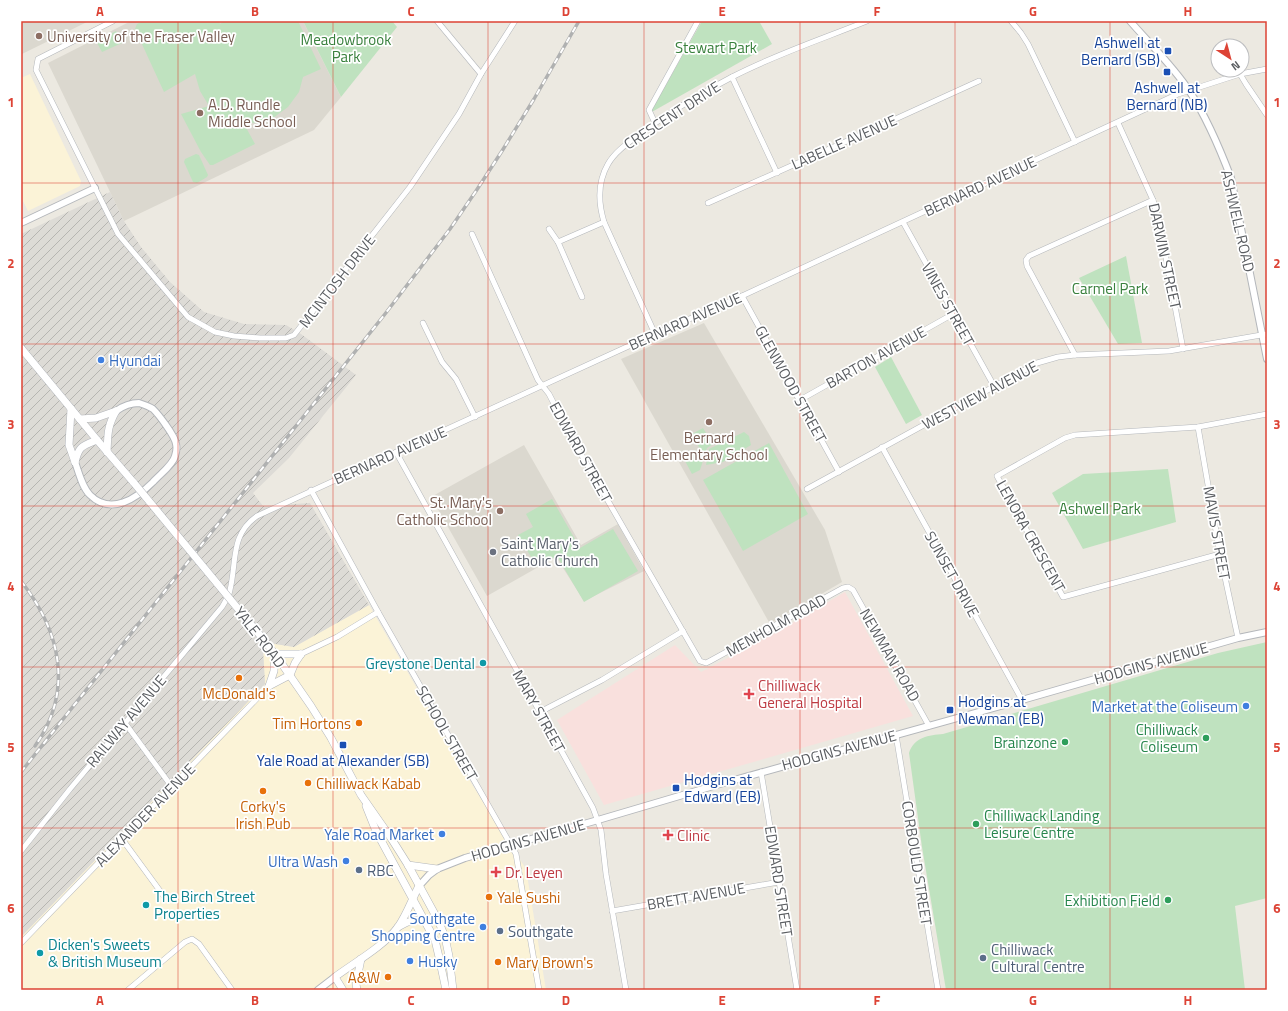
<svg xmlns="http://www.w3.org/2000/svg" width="1288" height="1011" font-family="'Titillium Web',sans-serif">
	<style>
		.commercial { fill: #fbf3d7 }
		.industrial { fill: url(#industrial-furrows) }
		.education { fill: #dbd8cf }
		.medical { fill: #f9e0dd }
		.park { fill: #bfe2bf }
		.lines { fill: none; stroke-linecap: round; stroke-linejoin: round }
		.minor-casing { stroke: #b4b7bb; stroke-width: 6 }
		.tertiary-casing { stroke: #b4b7bb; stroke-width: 8 }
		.secondary-casing { stroke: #b3b6bb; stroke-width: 8 }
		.minor { stroke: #fff; stroke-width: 5 }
		.tertiary { stroke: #fff; stroke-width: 6 }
		.secondary { stroke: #fff; stroke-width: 7 }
		.rail-casing { stroke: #b0b1b1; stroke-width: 3.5 }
		.rail { stroke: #fff; stroke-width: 2; stroke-dasharray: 6; stroke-linecap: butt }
		.secondary-bridge-casing { stroke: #b3b6bb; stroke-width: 8; stroke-linecap: butt }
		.secondary-bridge { stroke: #fff; stroke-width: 7 }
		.grid { fill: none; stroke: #dd4335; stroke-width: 1; stroke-opacity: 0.55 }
		.education-dot { fill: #8d6e63; stroke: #fff; stroke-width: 1.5 }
		.transit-dot { fill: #1a4fb4; stroke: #fff; stroke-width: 1.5 }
		.shop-dot { fill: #3f7fe0; stroke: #fff; stroke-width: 1.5 }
		.worship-dot { fill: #6b7280; stroke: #fff; stroke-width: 1.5 }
		.culture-dot { fill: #0f9aa8; stroke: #fff; stroke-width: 1.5 }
		.food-dot { fill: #e8710a; stroke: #fff; stroke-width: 1.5 }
		.health-dot { fill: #e0444e; stroke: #fff; stroke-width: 1.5 }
		.leisure-dot { fill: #2e9e5b; stroke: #fff; stroke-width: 1.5 }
		.service-dot { fill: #5c6f8a; stroke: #fff; stroke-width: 1.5 }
		.labels { text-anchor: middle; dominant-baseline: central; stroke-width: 3.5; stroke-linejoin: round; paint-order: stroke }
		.education-label { font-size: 15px; fill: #785e54; stroke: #fff; text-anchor: start }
		.park-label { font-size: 15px; fill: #39803d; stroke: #fff }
		.transit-label { font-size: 15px; fill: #164399; stroke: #fff }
		.street-label { font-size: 15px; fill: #5a5d61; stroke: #fff }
		.shop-label { font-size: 15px; fill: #366cbe; stroke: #fff; text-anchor: end }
		.worship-label { font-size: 15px; fill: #5b616d; stroke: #fff; text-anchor: start }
		.culture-label { font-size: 15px; fill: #0d838f; stroke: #fff; text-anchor: start }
		.health-label { font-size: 15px; fill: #be3a42; stroke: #fff; text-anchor: start }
		.food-label { font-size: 15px; fill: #c56008; stroke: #fff; text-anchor: start }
		.leisure-label { font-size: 15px; fill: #27864d; stroke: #fff; text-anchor: end }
		.service-label { font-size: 15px; fill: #4e5e75; stroke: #fff; text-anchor: start }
		.neatline { fill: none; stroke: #dd4335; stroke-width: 1.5 }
		.grid-label { font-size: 13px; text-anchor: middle; font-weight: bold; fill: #dd4335 }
	</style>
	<defs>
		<pattern id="industrial-furrows" width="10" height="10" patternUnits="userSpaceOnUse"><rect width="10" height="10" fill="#dddbd6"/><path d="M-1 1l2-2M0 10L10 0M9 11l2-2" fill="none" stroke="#b6b5b1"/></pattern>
	</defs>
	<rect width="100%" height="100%" fill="#ece9e1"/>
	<g class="commercial">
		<path d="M30 74 81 181 80 186 28 211 21 197V78Z"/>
		<path d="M369 605 473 786 526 869 546 990H21V937L265 684 263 649 269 643 294 647Z"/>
	</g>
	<path class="industrial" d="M110 192 124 221 141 247 170 282 204 312 244 324 286 325 301 334 356 375 289 458 253 493 263 506 310 503 369 605 294 647 269 643 263 649 265 684 21 937V234Z"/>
	<g class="education">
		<path d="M21 21H89L22 54Z"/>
		<path d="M131 21H303L341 97 314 130 124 221 48 63Z"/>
		<path d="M704 323 825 530 842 582 770 624 621 359Z"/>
		<path d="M524 445 581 545 618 524 644 571 584 601 556 557 487 596 431 497Z"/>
	</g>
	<path class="medical" d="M845 592 913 716 604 805 557 720 675 645 701 672 775 633Z"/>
	<g class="park">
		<path d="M143 21H219L220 24 224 21H298L321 69 303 77 299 92 288 107 273 118 256 123 243 122 255 144 213 165H210L201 152 181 114 209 106 200 91 195 74 164 92 135 29 137 24Z"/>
		<path d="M303 21H392L397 27 341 97Z"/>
		<path d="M702 21H759L772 44 650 113Z"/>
		<path d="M116 31 122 43 102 52 96 41Z"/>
		<path d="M196 154 199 155 208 175 207 177 197 183 193 182 184 162 185 159Z"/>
		<path d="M1126 256 1142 343 1118 344 1079 278Z"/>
		<path d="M891 357 922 415 906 424 875 367Z"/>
		<path d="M703 428 713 444 707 448 700 470 692 474 684 459 700 449 692 434Z"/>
		<path d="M744 432 749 436 751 445 723 462 706 465 709 449Z"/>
		<path d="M769 443 808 514 743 551 703 480Z"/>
		<path d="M1168 469 1176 522 1083 549 1052 493 1083 474Z"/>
		<path d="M552 499 580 548 613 529 638 571 584 602 557 556 537 567 518 535 533 527 526 514Z"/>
		<path d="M1267 642V898L1235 906 1245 990H946L922 847 909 753C914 737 929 735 943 734L1218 653Z"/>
	</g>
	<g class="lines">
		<g class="minor-casing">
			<g id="minor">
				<path d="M113 21 38 59 36 70 118 234 188 317 215 332 234 336 260 338H286L294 335 298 330 410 187 459 114 481 74 515 21"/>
				<path d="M437 21 481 74"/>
				<path d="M1011 21 1021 33 1028 44 1075 142"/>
				<path d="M1240 74 1246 84 1267 115"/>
				<path d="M732 77 777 173"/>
				<path d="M655 123 649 110 698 21"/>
				<path d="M1118 123 1153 200 1160 226 1183 349"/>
				<path d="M708 203 847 141 979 81"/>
				<path d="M903 222 994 386"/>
				<path d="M549 229 558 242 582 297"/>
				<path d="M472 234 538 380 549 394 569 433 700 661 706 663 710 661 843 588 848 587 853 590 929 726"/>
				<path d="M558 242 604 222"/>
				<path d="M742 296 839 472"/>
				<path d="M423 323 442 362 456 379 475 417"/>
				<path d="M655 334 604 222C598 202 597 183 608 164 616 150 631 141 644 131 671 111 702 93 732 77 774 55 822 39 867 21"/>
				<path d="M1075 355 1027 266 1026 260 1029 256 1153 200"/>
				<path d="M800 400 953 314"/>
				<path d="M1198 427 1220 554 1238 638"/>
				<path d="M882 447 1022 700"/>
				<path d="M396 452 593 808 601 830 606 874 626 990"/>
				<path d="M807 489 1037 363 1058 357 1075 355 1169 351 1267 334"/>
				<path d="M311 490 378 612 516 854 539 990"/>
				<path d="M1220 554 1063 597 997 476 1065 438 1075 435 1198 427 1267 414"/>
				<path d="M301 654 337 637 378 612"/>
				<path d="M540 712 602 680 683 631"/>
				<path d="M125 723 172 787"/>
				<path d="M896 735 938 990"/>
				<path d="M761 772 797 990"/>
				<path d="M122 839 163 895"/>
				<path d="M21 851 70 789 222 607C225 602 229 596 230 590 237 561 230 535 257 516L655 334 742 296 1178 94 1240 74 1267 69"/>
				<path d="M612 911 779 882"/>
				<path d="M21 943 269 686"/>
				<path d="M128 990 185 942 192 939 199 944 232 990"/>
			</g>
		</g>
		<g class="tertiary-casing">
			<g id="tertiary">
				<path d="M1130 21C1149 43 1174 67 1190 92 1207 118 1220 149 1231 178L1267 359"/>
				<path d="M21 223 95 188"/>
				<path d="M75 462C79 473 82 487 90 495 111 516 137 498 153 482 159 475 173 465 175 456 176 453 177 448 176 444 175 436 159 415 153 409 150 407 142 404 139 403 130 403 123 406 116 411"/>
				<path d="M419 886 429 875 437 869 465 858 598 820 720 784 1022 700 1238 638 1267 632"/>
				<path d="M318 990 335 977"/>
			</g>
		</g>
		<g class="secondary-casing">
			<g id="secondary">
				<path d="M21 348 97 440 134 483"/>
				<path d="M71 409 69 445 75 462"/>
				<path d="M80 419 96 418 116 411"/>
				<path d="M107 452C108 434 107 427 116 411"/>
				<path d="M75 462C79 446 82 446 97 440"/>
				<path d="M254 628 275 654 311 706 331 738 361 795 391 838 408 865 438 920 445 937 449 956 453 990"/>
				<path d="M275 654H301"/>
				<path d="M269 686 290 675 295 663 301 654"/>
				<path d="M269 686 274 671 275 654"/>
				<path d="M366 806 376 831 435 940 439 957 446 990"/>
				<path d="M408 865 437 869"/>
				<path d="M398 927C407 922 415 918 425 921"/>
				<path d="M343 990 335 977C355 962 383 947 398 927 407 914 412 899 419 886"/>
				<path d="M357 990 356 984 361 959"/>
			</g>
		</g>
		<use href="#minor" class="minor"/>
		<use href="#tertiary" class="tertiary"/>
		<use href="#secondary" class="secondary"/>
		<g class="rail-casing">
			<g id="rail">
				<path d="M21 581C61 632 74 691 35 746"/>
				<path d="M21 772 385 314 450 229 476 191 502 151 534 99 579 21"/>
			</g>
		</g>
		<use href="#rail" class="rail"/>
		<g class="secondary-bridge-casing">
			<path id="secondary-bridge" d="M134 483 254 628"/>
		</g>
		<use href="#secondary-bridge" class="secondary-bridge"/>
	</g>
	<path class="grid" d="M178 21V990M333 21V990M488 21V990M644 21V990M800 21V990M955 21V990M1110 21V990M21 183H1267M21 344H1267M21 506H1267M21 667H1267M21 828H1267"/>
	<g class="education-dot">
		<circle cx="39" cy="36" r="4"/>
		<circle cx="200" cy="113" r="4"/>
		<circle cx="709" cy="422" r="4"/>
		<circle cx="500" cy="511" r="4"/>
	</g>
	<g class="transit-dot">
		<rect x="1164" y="47" width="8" height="8" rx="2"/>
		<rect x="1163" y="68" width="8" height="8" rx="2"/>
		<rect x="946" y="706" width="8" height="8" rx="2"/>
		<rect x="339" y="741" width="8" height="8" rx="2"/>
		<rect x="672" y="784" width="8" height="8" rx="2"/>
	</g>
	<g class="shop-dot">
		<circle cx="101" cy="360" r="4"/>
		<circle cx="1246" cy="706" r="4"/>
		<circle cx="442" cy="834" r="4"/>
		<circle cx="346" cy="861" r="4"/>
		<circle cx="483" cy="927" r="4"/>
		<circle cx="410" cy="961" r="4"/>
	</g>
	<circle class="worship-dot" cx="493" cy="552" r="4"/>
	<g class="culture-dot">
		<circle cx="483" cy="663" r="4"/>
		<circle cx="146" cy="905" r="4"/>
		<circle cx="40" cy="953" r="4"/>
	</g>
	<g class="food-dot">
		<circle cx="239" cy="678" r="4"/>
		<circle cx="359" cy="723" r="4"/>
		<circle cx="308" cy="783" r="4"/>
		<circle cx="263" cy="791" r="4"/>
		<circle cx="489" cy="897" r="4"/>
		<circle cx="498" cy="962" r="4"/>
		<circle cx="388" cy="977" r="4"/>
	</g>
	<g class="health-dot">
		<path d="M747 688h4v4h4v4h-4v4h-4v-4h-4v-4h4z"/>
		<path d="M666 829h4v4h4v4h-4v4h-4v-4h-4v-4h4z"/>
		<path d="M494 866h4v4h4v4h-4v4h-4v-4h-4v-4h4z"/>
	</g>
	<g class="leisure-dot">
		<circle cx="1206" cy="738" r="4"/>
		<circle cx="1065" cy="742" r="4"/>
		<circle cx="976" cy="824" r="4"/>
		<circle cx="1168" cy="900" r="4"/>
	</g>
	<g class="service-dot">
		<circle cx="359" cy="870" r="4"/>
		<circle cx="500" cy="931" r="4"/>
		<circle cx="983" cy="958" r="4"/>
	</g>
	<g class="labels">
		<g class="education-label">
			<text x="47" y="36">University of the Fraser Valley</text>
			<text x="208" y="104">A.D. Rundle<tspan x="208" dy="17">Middle School</tspan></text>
			<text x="709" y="437" text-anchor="middle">Bernard<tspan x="709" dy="17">Elementary School</tspan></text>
			<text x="492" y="502" text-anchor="end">St. Mary's<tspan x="492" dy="17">Catholic School</tspan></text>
		</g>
		<g class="park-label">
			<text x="346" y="39">Meadowbrook<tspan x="346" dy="17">Park</tspan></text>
			<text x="716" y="47">Stewart Park</text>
			<text x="1110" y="288">Carmel Park</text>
			<text x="1100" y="508">Ashwell Park</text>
		</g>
		<g class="transit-label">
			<text x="1160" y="42" text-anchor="end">Ashwell at<tspan x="1160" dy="17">Bernard (SB)</tspan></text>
			<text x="1167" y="87">Ashwell at<tspan x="1167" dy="17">Bernard (NB)</tspan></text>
			<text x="958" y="701" text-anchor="start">Hodgins at<tspan x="958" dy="17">Newman (EB)</tspan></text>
			<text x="343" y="760">Yale Road at Alexander (SB)</text>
			<text x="684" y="779" text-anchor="start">Hodgins at<tspan x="684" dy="17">Edward (EB)</tspan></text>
		</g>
		<g class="street-label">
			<text transform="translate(672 115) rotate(-33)">CRESCENT DRIVE</text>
			<text transform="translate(844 142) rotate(-24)">LABELLE AVENUE</text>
			<text transform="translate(980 186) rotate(-25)">BERNARD AVENUE</text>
			<text transform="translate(1238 221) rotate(77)">ASHWELL ROAD</text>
			<text transform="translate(1165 256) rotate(78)">DARWIN STREET</text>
			<text transform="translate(337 281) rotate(-52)">MCINTOSH DRIVE</text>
			<text transform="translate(948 304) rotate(61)">VINES STREET</text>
			<text transform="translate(685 321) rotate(-24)">BERNARD AVENUE</text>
			<text transform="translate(876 357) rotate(-29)">BARTON AVENUE</text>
			<text transform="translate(791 384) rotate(61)">GLENWOOD STREET</text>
			<text transform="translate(980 395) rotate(-28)">WESTVIEW AVENUE</text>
			<text transform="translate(581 452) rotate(61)">EDWARD STREET</text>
			<text transform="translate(390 455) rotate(-24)">BERNARD AVENUE</text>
			<text transform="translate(1217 533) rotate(80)">MAVIS STREET</text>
			<text transform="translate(1031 536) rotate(61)">LENORA CRESCENT</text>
			<text transform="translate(952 574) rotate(61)">SUNSET DRIVE</text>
			<text transform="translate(776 625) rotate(-29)">MENHOLM ROAD</text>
			<text transform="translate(260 637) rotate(52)">YALE ROAD</text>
			<text transform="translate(890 655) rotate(60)">NEWMAN ROAD</text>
			<text transform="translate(1151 663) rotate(-16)">HODGINS AVENUE</text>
			<text transform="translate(539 711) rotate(61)">MARY STREET</text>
			<text transform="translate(126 721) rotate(-50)">RAILWAY AVENUE</text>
			<text transform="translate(447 733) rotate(60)">SCHOOL STREET</text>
			<text transform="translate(839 750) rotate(-15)">HODGINS AVENUE</text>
			<text transform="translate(145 815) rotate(-46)">ALEXANDER AVENUE</text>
			<text transform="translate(528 840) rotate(-16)">HODGINS AVENUE</text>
			<text transform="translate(917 863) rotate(81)">CORBOULD STREET</text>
			<text transform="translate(779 881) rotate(81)">EDWARD STREET</text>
			<text transform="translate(696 896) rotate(-10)">BRETT AVENUE</text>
		</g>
		<g class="shop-label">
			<text x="109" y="360" text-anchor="start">Hyundai</text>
			<text x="1238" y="706">Market at the Coliseum</text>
			<text x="434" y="834">Yale Road Market</text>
			<text x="338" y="861">Ultra Wash</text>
			<text x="475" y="918">Southgate<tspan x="475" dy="17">Shopping Centre</tspan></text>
			<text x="418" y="961" text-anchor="start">Husky</text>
		</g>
		<g class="worship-label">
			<text x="501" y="543">Saint Mary's<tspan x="501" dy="17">Catholic Church</tspan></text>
		</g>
		<g class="culture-label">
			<text x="475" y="663" text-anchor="end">Greystone Dental</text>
			<text x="154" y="896">The Birch Street<tspan x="154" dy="17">Properties</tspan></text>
			<text x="48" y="944">Dicken's Sweets<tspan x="48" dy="17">&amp; British Museum</tspan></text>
		</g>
		<g class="health-label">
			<text x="758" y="685">Chilliwack<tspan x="758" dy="17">General Hospital</tspan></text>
			<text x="677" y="835">Clinic</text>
			<text x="505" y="872">Dr. Leyen</text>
		</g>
		<g class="food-label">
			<text x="239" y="693" text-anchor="middle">McDonald's</text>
			<text x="351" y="723" text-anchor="end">Tim Hortons</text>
			<text x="316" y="783">Chilliwack Kabab</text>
			<text x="263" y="806" text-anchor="middle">Corky's<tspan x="263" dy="17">Irish Pub</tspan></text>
			<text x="497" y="897">Yale Sushi</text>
			<text x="506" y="962">Mary Brown's</text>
			<text x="380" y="977" text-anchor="end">A&amp;W</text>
		</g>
		<g class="leisure-label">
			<text x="1198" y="729">Chilliwack<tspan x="1198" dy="17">Coliseum</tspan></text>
			<text x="1057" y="742">Brainzone</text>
			<text x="984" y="815" text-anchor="start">Chilliwack Landing<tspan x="984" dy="17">Leisure Centre</tspan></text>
			<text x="1160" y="900">Exhibition Field</text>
		</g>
		<g class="service-label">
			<text x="367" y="870">RBC</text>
			<text x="508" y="931">Southgate</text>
			<text x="991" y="949">Chilliwack<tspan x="991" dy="17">Cultural Centre</tspan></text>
		</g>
	</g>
	<rect width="1288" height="1011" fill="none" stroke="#ffffff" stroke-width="44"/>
	<g transform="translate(1230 58) rotate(144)"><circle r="19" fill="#ffffff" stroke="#bdbec0"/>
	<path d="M0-3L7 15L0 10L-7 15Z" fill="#dd4335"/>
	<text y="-6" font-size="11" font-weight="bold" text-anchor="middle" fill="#5a5d61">N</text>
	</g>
	<rect x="22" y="22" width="1244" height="967" class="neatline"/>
	<g class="grid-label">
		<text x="100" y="16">A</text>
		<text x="255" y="16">B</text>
		<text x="411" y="16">C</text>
		<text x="566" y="16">D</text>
		<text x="722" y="16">E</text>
		<text x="877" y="16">F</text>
		<text x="1033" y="16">G</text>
		<text x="1188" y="16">H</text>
		<text x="11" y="107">1</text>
		<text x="1277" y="107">1</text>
		<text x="11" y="268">2</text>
		<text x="1277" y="268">2</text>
		<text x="11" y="429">3</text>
		<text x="1277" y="429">3</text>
		<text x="11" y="591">4</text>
		<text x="1277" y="591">4</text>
		<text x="11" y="752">5</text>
		<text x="1277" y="752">5</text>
		<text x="11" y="913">6</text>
		<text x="1277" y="913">6</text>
		<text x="100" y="1005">A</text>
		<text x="255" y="1005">B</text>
		<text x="411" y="1005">C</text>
		<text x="566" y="1005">D</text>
		<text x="722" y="1005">E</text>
		<text x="877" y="1005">F</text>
		<text x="1033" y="1005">G</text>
		<text x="1188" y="1005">H</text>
	</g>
</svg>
